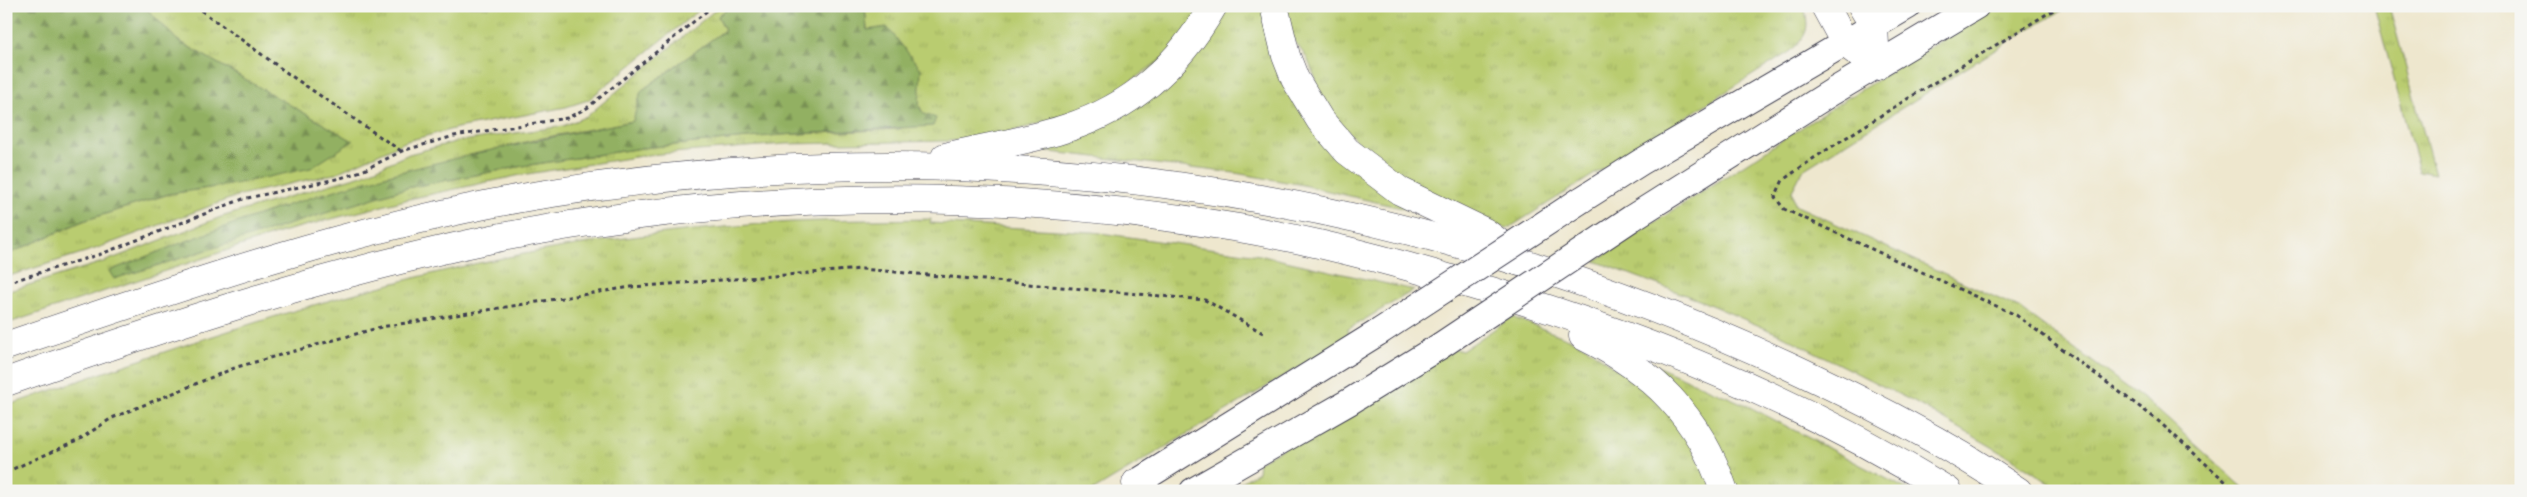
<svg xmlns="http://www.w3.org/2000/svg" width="2527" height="497" font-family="Alegreya,serif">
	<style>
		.grass { fill: url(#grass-tufts); stroke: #6e7755 }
		.forest { fill: url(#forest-firs); stroke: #5a694e }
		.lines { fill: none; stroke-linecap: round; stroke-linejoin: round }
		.primary-casing { stroke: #414051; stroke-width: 28 }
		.motorway-casing { stroke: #414051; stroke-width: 29 }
		.path { stroke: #414051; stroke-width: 3; stroke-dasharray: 4 4; stroke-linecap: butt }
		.primary { stroke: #fff; stroke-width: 26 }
		.motorway { stroke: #fff; stroke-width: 28 }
		.primary-bridge-casing { stroke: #414051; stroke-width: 28; stroke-linecap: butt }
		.primary-bridge { stroke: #fff; stroke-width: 26 }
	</style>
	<defs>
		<pattern id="grass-tufts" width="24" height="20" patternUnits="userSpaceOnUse" patternTransform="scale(1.25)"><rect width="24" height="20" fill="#b9cc6f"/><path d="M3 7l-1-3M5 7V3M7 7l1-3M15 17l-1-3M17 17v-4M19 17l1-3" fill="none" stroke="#9faf61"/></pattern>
		<pattern id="forest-firs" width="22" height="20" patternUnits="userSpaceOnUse" patternTransform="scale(1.25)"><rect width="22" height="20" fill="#92b062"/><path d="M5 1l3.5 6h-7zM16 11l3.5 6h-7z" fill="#778f52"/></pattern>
	</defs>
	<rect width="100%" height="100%" fill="#f6f6f2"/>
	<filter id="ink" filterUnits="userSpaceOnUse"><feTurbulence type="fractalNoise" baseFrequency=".02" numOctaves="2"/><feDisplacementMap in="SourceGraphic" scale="10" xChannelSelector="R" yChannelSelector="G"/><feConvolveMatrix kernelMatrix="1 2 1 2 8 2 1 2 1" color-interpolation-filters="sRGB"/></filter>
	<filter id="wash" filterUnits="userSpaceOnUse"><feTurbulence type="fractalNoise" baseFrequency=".0096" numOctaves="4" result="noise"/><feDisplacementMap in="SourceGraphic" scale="20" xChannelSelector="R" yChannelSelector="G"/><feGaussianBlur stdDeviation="1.12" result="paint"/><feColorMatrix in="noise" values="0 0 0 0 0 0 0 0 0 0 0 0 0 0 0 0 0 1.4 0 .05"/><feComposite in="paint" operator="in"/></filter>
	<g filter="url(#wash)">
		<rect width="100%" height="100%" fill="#eee7ce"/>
		<g class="grass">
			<path d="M144 6H704L588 100 566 107 457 128 407 141 334 174 240 195 95 249 6 277V255L83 221 169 194 235 184 352 141 177 40Z"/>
			<path d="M720 6H731L718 16 725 30 641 91 634 121 542 138 385 176 270 229 406 188 523 166 642 148 780 135 900 129 924 114C914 101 919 85 921 69L867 30 865 6H1203L1174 50 1091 110 990 137 951 141 785 144 648 155 521 175 413 198 285 231 6 324V292L106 261 221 217 362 175 409 154 455 142 563 126 587 116Z"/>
			<path d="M1224 6H1264L1275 46 1406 209 1298 184 1235 173 1034 150 1072 136Z"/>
			<path d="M1286 6H1804C1810 31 1807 34 1791 51L1507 229 1464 214 1381 168 1308 87 1317 82 1307 58 1292 38Z"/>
			<path d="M1998 6H2070L2027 30 1803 170 1792 191 1795 205 2021 309 2154 407 2247 491H2061L2018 462 1914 402 1783 336 1704 302 1595 261 1838 104Z"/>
			<path d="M2374 6H2389L2435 174 2419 171Z"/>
			<path d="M931 219 930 223 1093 232 1259 255 1414 290 1347 330 1351 336 1092 491H6V406C183 345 361 282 546 250 627 236 710 227 792 222 838 220 885 220 931 219Z"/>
			<path d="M1512 317 1582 344 1669 406 1717 491H1214L1223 486 1237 485 1258 472 1259 462 1455 349 1462 351Z"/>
			<path d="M1651 364 1744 404 1910 491H1735Z"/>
		</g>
		<g class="forest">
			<path d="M6 6H144L177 40 353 141 311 168 235 184 169 194 83 221 6 255Z"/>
			<path d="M731 6H865L867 30 887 27 921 69 919 107 924 114 936 118 933 126 780 135 642 148 523 166 406 188 114 279 109 271C200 235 291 201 385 176 467 154 550 137 633 121L641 91 725 30 718 16Z"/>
		</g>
	</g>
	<g filter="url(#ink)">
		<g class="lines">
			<g class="primary-casing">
				<g id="primary">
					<path d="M1581 200 1641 162 1908 6"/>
					<path d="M1632 218 1832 92 1976 6"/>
					<path d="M1136 483 1379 332"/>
					<path d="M1193 491 1349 402 1440 346"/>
				</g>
			</g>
			<g class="motorway-casing">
				<g id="motorway">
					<path d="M1274 6 1286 56 1295 79 1320 120 1347 151 1400 191 1485 232 1511 252"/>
					<path d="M1825 6 1845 43 1876 66"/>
					<path d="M1862 6 1874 26 1876 66"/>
					<path d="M945 157C985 147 1028 141 1067 128 1133 107 1179 65 1213 6"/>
					<path d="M1583 336C1652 370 1699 416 1724 491"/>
					<path d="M6 346C179 287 352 227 533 196 960 124 1395 183 1787 365 1866 402 1946 442 2018 491"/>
					<path d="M6 382C165 326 327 273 492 239 736 190 994 186 1239 228 1333 244 1424 270 1514 298 1666 345 1812 408 1948 491"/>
					<path d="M1136 483 1146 491"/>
				</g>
			</g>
			<g class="path">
				<path d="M195 6 290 75 401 151"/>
				<path d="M2060 6 1899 104 1814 158 1783 180 1775 197 1784 209 2016 315 2156 419 2236 491"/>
				<path d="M6 283 101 254 243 199 341 178 364 170 402 151 454 136 567 118 587 108 713 6"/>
				<path d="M6 472 77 441 112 418 237 367 381 327 631 287 862 269 1205 300 1263 333"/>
			</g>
			<use href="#primary" class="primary"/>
			<use href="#motorway" class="motorway"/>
			<g class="primary-bridge-casing">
				<g id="primary-bridge">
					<path d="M1379 332 1581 200"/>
					<path d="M1440 346 1632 218"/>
				</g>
			</g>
			<use href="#primary-bridge" class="primary-bridge"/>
		</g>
	</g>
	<rect width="2527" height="497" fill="none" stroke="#f6f6f2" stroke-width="25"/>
</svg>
